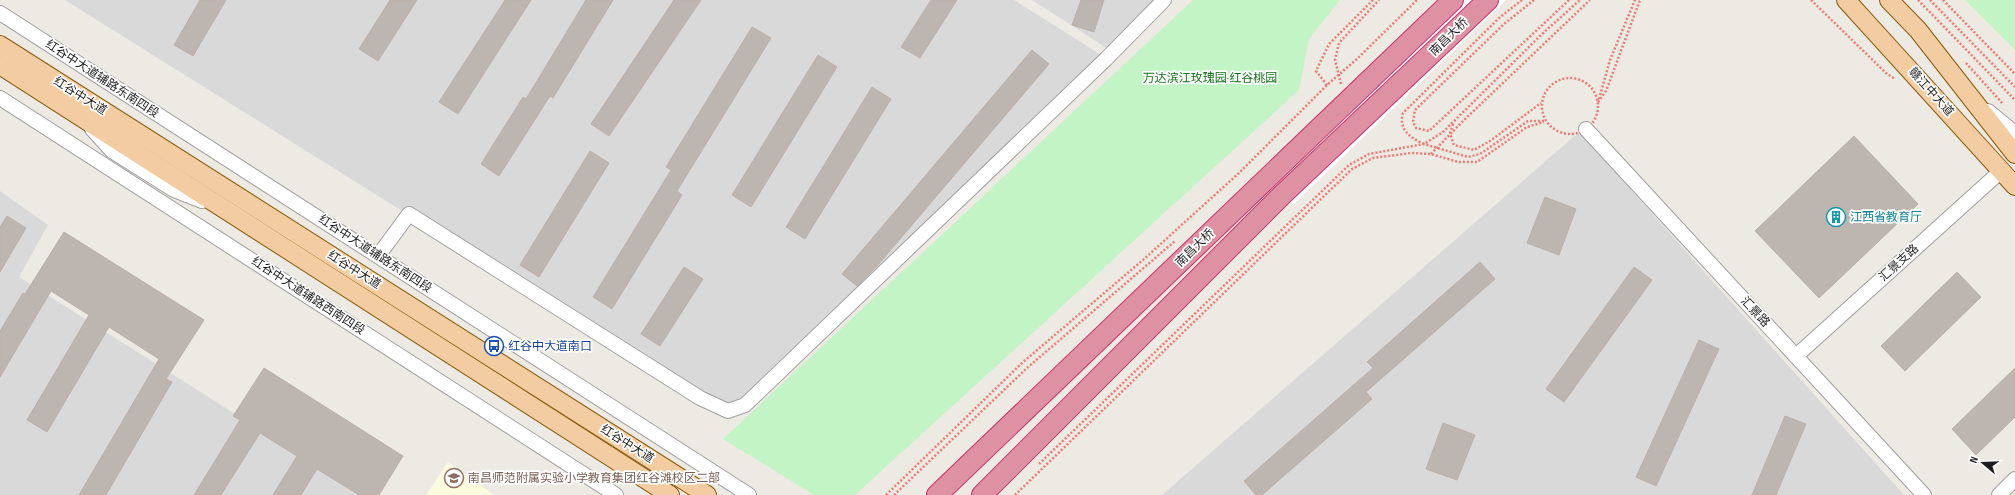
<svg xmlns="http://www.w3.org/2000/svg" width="2015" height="495" font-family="'Sofia Sans Condensed','Noto Sans SC',sans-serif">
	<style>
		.residential { fill: #dad9d9 }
		.education { fill: #fcfbdd }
		.park { fill: #c3f4c5 }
		.pier { fill: #fff }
		.building { fill: #bdb5b0; stroke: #bdb0a7 }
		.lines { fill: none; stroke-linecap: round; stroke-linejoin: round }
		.minor-casing { stroke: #a0a0a0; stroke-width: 16 }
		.major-casing { stroke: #885b0d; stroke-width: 20 }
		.highway-casing { stroke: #c8336b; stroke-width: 22 }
		.path { stroke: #ed7b73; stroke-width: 2.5; stroke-dasharray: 2 2; stroke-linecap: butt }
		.minor { stroke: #fff; stroke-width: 14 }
		.major { stroke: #f3cda1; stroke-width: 18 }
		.highway { stroke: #de91a2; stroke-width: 20 }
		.labels { text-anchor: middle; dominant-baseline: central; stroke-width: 3.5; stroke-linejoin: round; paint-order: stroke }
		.street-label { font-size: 12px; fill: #1c1c1c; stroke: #fff }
		.park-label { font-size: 12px; fill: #147019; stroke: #fff }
		.culture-label { font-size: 12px; fill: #0d838f; stroke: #fff; text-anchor: start }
		.transit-label { font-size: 12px; fill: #164399; stroke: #fff; text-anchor: start }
		.education-label { font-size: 12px; fill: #785e54; stroke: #fff; text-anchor: start }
	</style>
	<rect width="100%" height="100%" fill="#ede9e3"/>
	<g class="residential">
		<path d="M65 0H1014L1109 60 733 418Z"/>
		<path d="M1032 0H1173L1116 54Z"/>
		<path d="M1579 132 1904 495H1162Z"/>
		<path d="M0 191 48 225 19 277 363 495H0Z"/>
	</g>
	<path class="education" d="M448 462 494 495H426Z"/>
	<g class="park">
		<path d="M1193 0H1340L1309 39 1299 90 855 495H814L723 439Z"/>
		<path d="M1965 0H2015V50Z"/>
	</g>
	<path class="pier" d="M1437 0H1506L1293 205 1261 172Z"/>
	<g class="building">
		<path d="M200 0H226L193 56 174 45Z"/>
		<path d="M390 0H417L378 61 359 49Z"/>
		<path d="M505 0H531L458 114 439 102Z"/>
		<path d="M586 0H613L553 98 550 96 499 176 481 164 523 97 526 99Z"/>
		<path d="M674 0H701L609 136 591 124Z"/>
		<path d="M931 0H957L920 58 901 47Z"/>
		<path d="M1081 0H1104L1094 32 1072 25Z"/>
		<path d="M752 27 771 38 677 191 682 195 612 309 593 297 671 170 666 167Z"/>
		<path d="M1032 50 1049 64 877 266 857 286 842 274Z"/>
		<path d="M818 55 837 67 751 207 732 195Z"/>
		<path d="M872 87 891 99 805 239 786 227Z"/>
		<path d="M1854 136 1918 204 1819 298 1755 231Z"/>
		<path d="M590 151 609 163 539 277 520 265Z"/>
		<path d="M1545 197 1576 209 1559 255 1527 243Z"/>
		<path d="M7 216 26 228 0 272V227Z"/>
		<path d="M64 232 204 320 166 379 172 382 106 495H79L159 359 109 327 47 432 27 420 89 315 51 291 0 377V331L23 293 25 294Z"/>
		<path d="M1480 262 1495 279 1366 392 1372 399 1262 495H1256L1244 481 1373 368 1367 362Z"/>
		<path d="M684 267 703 279 660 346 641 334Z"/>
		<path d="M1634 267 1652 280 1564 402 1546 389Z"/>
		<path d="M1957 272 1981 297 1905 371 1881 346Z"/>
		<path d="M1699 340 1719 349 1656 486 1636 477Z"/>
		<path d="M264 368 403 456 379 495H359L317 469 301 495H273L297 456 260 433 221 495H194L240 420 233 416Z"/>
		<path d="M2015 368V417L1976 455 1952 429Z"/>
		<path d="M1785 416 1806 424 1776 495H1752Z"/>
		<path d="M1443 423 1475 435 1457 480 1426 469Z"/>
	</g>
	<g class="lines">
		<g class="minor-casing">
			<g id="minor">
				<path d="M0 13 749 495"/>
				<path d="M0 98 616 495"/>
				<path d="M1988 111 2015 133"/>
				<path d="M92 129 112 151 174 190 202 201"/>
				<path d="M1586 129 1924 495"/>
				<path d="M378 256 409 214 700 398 728 411 745 405 1106 59 1164 0"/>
				<path d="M1796 356 2001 171"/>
				<path d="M1999 495 2015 479"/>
			</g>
		</g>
		<g class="major-casing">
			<g id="major">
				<path d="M1846 0 2015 186"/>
				<path d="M1889 0 1918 30 2015 154"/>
				<path d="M0 45 707 495"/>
				<path d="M0 65 670 495"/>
			</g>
		</g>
		<g class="highway-casing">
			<g id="highway">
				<path d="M937 495 1453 0"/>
				<path d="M982 495 1282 195 1488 0"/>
			</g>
		</g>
		<g class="path">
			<path d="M1522 0 1500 17 1403 113C1398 130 1411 138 1424 144L1443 132 1542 34 1580 0"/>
			<path d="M1534 0 1504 24 1415 110 1413 122 1416 128 1429 131 1569 0"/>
			<path d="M1811 0 1886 73 1895 79"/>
			<path d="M1918 0 2015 100"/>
			<path d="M1930 0 2015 87"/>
			<path d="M1943 0 2015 74"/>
			<path d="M1966 63 2003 104"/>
			<circle cx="1570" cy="106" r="28"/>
			<path d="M1341 84 1335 60 1339 43 1379 0"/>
			<path d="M1327 85 1316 71 1329 44 1373 0"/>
			<path d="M1599 99 1610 60 1635 0"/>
			<path d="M1598 102 1606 91 1640 0"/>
			<path d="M1453 124 1450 134 1454 145 1474 150 1490 141 1541 103"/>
			<path d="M1431 154 1463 121 1590 0"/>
			<path d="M1039 464 1349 165 1369 154 1424 144 1468 157 1480 154 1528 121H1546"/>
			<path d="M886 495 1023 362 1143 260 1239 173 1327 85 1358 58 1417 0"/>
			<path d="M894 495 1027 368 1175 241"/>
			<path d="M1015 495 1352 169 1373 158 1411 153 1431 154 1458 162H1477L1527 127 1544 122"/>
		</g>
		<use href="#minor" class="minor"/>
		<use href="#major" class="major"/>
		<use href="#highway" class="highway"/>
	</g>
	<defs>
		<g id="building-ring" transform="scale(1)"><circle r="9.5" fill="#fff" stroke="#0f9aa8" stroke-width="1.5"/><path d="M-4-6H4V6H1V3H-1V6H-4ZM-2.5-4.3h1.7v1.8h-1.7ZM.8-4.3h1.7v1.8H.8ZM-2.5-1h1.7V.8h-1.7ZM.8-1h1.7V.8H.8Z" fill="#0f9aa8"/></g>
		<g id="bus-ring" transform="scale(1)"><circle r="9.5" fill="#fff" stroke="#1a4fb4" stroke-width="1.5"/><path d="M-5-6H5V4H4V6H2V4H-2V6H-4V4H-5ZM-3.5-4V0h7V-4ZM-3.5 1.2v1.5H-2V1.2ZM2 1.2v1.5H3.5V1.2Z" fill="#1a4fb4"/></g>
		<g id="school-ring" transform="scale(1)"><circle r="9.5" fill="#fff" stroke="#8d6e63" stroke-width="1.5"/><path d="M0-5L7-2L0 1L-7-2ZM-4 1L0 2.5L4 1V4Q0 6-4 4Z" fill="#8d6e63"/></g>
	</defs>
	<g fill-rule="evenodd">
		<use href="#building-ring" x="1836" y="217"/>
		<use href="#bus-ring" x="494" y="346"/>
		<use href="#school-ring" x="454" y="478"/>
	</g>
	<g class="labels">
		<g class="street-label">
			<text transform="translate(1449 37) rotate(-44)">南昌大桥</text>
			<text transform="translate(102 79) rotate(33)">红谷中大道辅路东南四段</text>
			<text transform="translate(1931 92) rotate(48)">赣江中大道</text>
			<text transform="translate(80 96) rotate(32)">红谷中大道</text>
			<text transform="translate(1195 248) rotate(-44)">南昌大桥</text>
			<text transform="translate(375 254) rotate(33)">红谷中大道辅路东南四段</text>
			<text transform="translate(1899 263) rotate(-42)">汇景支路</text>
			<text transform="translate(354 270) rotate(32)">红谷中大道</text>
			<text transform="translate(308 296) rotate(33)">红谷中大道辅路西南四段</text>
			<text transform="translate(1755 312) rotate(47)">汇景路</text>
			<text transform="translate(627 444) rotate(32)">红谷中大道</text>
		</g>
		<g class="park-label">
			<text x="1210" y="78">万达滨江玫瑰园·红谷桃园</text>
		</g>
		<g class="culture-label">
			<text x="1850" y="217">江西省教育厅</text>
		</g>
		<g class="transit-label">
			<text x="508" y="346">红谷中大道南口</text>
		</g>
		<g class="education-label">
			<text x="468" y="478">南昌师范附属实验小学教育集团红谷滩校区二部</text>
		</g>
	</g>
	<g transform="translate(1983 463) rotate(289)" stroke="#ffffff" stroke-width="3" paint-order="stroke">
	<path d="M0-3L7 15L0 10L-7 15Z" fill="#1c1c1c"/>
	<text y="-6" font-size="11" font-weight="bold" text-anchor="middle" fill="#1c1c1c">N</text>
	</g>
</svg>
